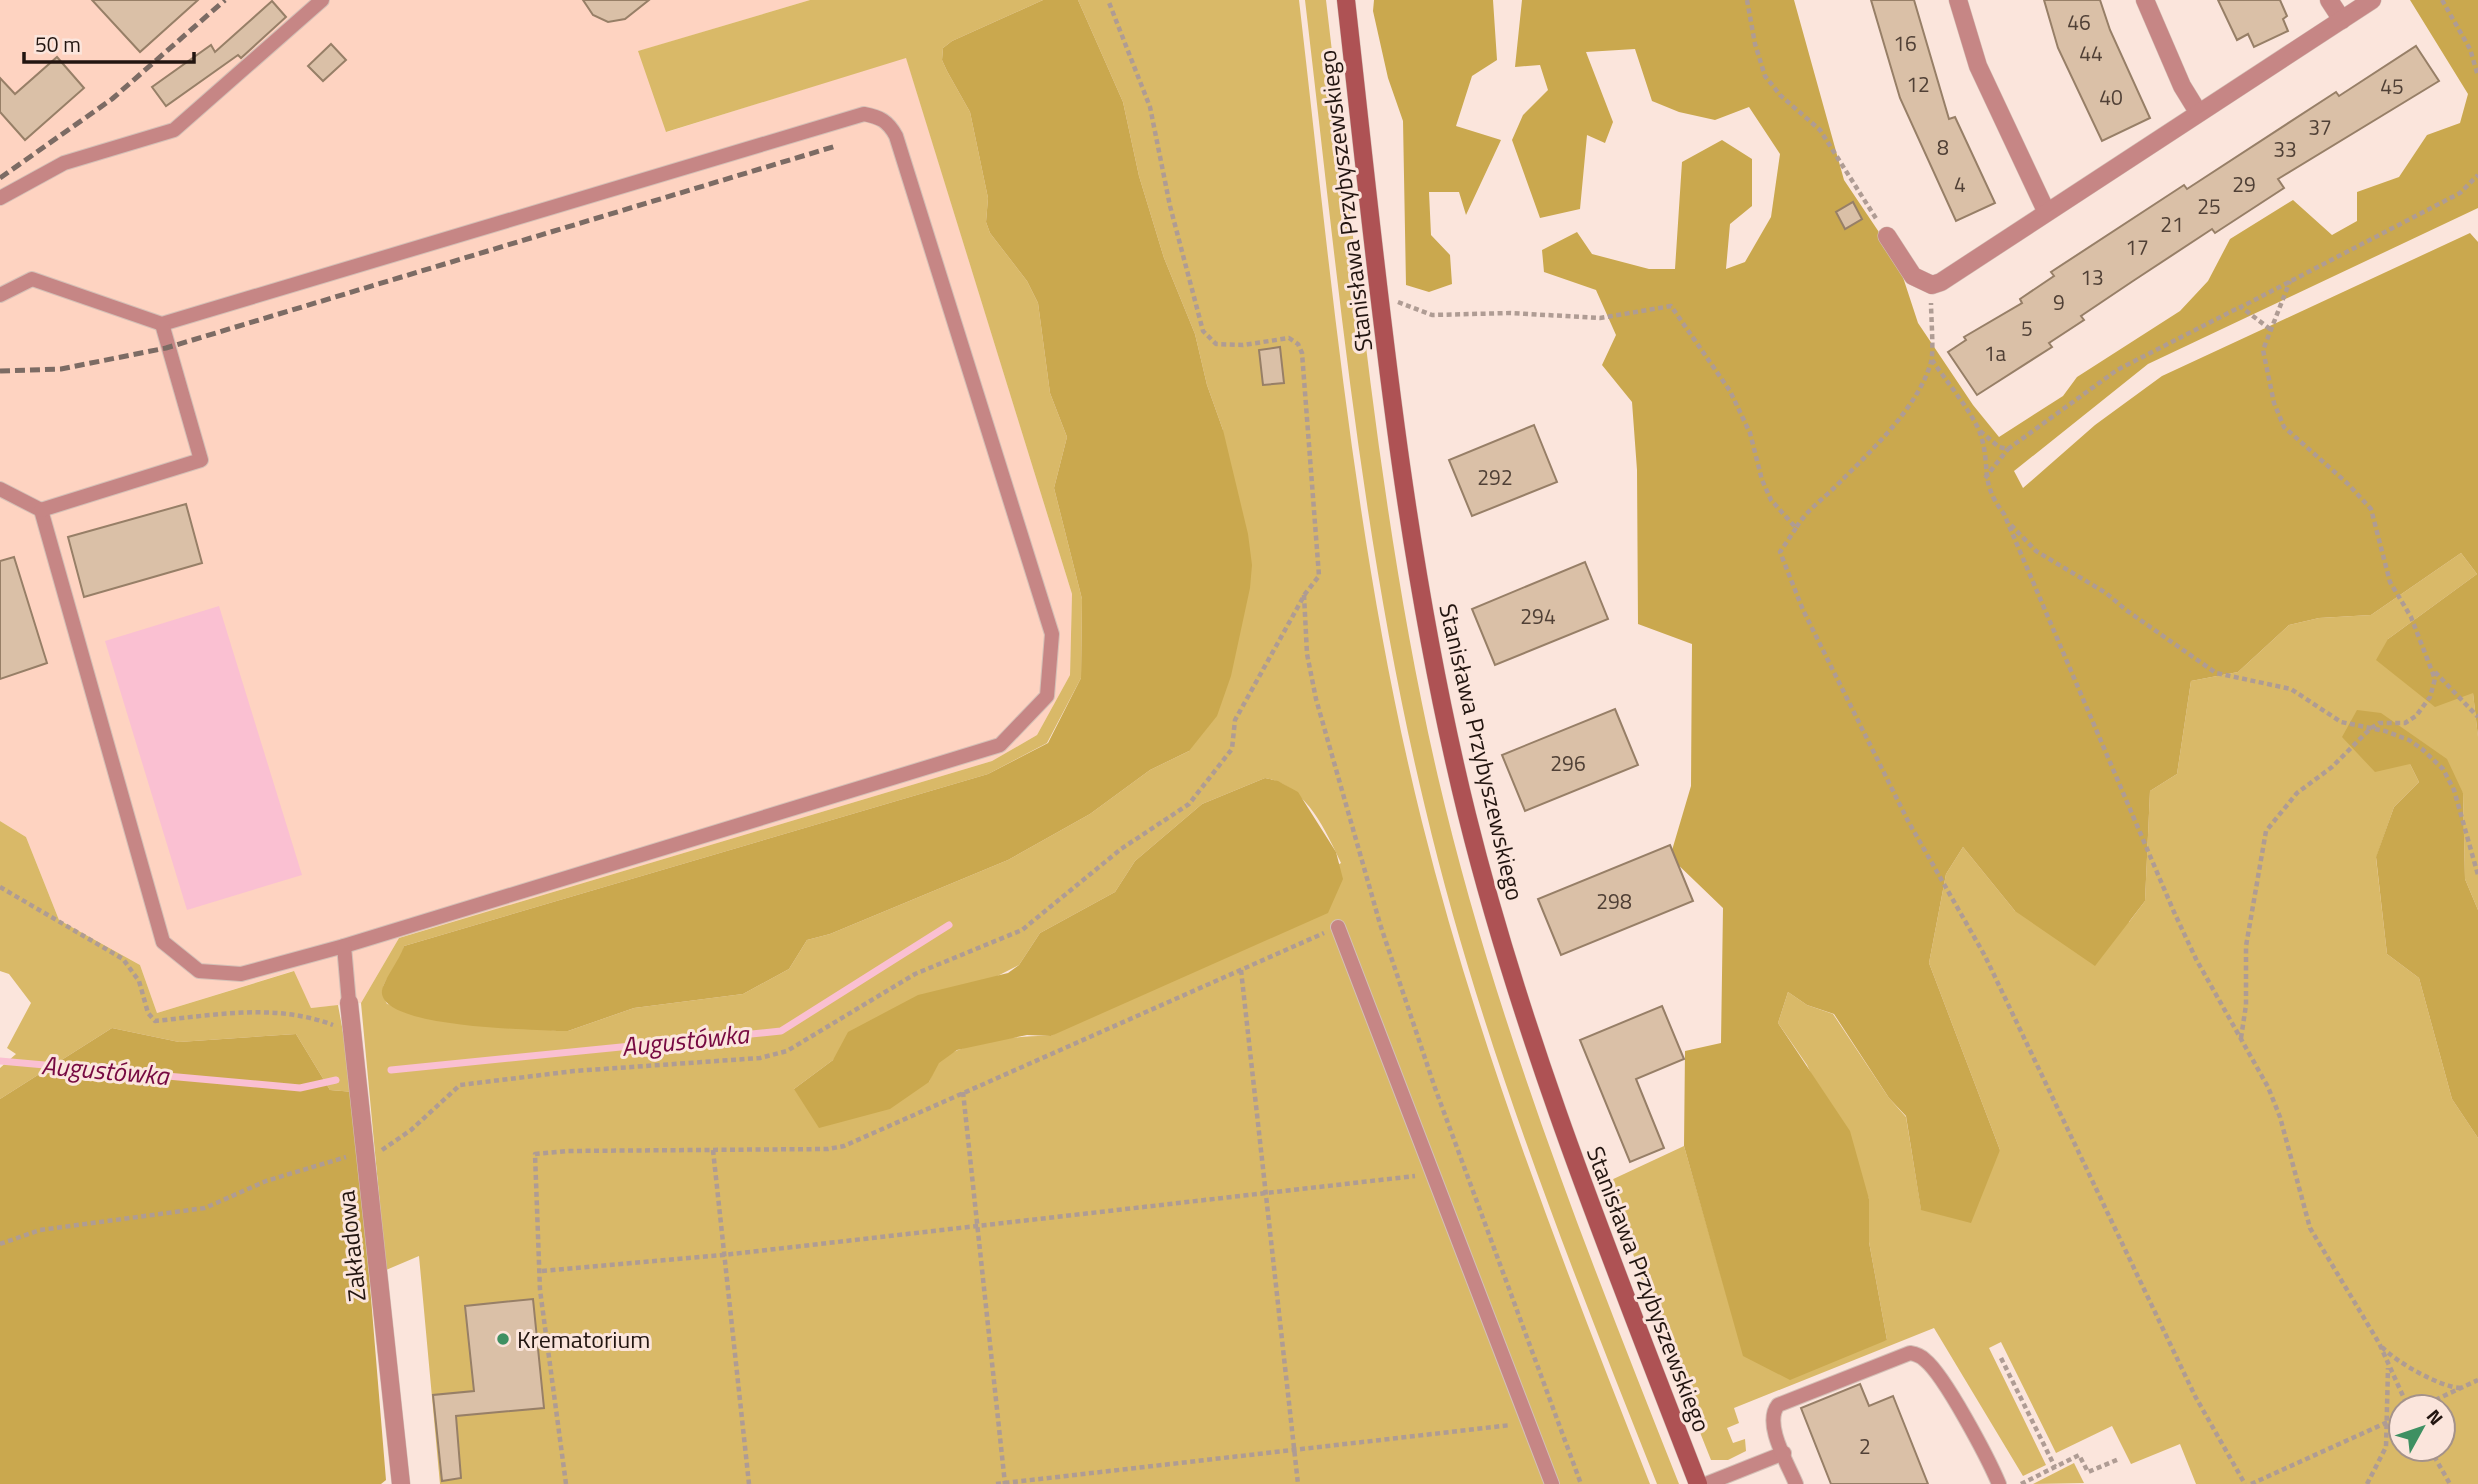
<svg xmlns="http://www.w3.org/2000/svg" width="2478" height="1484" font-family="'Titillium Web',sans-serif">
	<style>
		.built { fill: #fed3c1 }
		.green { fill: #d9b968; fill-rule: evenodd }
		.forest { fill: #caa84e }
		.water { fill: #fac0d2 }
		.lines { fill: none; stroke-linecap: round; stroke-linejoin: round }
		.stream { stroke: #fac0d2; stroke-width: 7 }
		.building { fill: #dac0a7; stroke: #977f67; stroke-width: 2 }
		.lane-casing { stroke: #d4c0b7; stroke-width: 16 }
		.street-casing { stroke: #d4c0b7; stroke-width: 19 }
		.secondary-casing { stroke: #d4c0b7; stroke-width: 19 }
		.path { stroke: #af9c94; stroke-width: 4.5; stroke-dasharray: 5 3.5; stroke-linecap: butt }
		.lane { stroke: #c68685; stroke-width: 14 }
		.street { stroke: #c68685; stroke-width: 18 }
		.secondary { stroke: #ae5254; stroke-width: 18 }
		.rail { stroke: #7c6b64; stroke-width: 5; stroke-dasharray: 10 5; stroke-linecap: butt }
		.poi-dot { fill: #3e9062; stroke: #fbe5dc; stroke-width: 2.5 }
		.labels { text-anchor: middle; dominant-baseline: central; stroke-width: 6; stroke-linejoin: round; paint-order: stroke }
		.number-label { font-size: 21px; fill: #504036 }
		.street-label { font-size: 24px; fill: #221510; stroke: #fbe5dc }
		.poi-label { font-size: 24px; fill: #221510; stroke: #fbe5dc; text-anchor: start }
		.water-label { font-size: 26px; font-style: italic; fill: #770941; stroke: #fbe5dc }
	</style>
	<rect width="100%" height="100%" fill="#fbe5dc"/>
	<path class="built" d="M0 0H810L639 51 667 132 906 57 1072 594 1070 675 1037 735 992 761 399 938 361 1003 311 1008 293 971 157 1013 140 965 59 920 26 837 0 821Z"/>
	<g class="green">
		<path d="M810 0H1043L952 41 943 48 942 60 947 71 970 112 988 198 986 222 990 233 1027 281 1038 303 1050 393 1067 437 1054 488 1082 599 1081 678 1047 743 988 774 404 946C403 952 401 959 399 963 389 980 376 983 387 1004L557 1031H568L634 1008 743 994 789 969 807 940 830 934 1008 860 1090 814 1150 770 1189 751 1223 430 1207 385 1195 334 1164 258 1139 176 1123 102 1078 0H1299C1331 275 1355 553 1422 822 1479 1050 1564 1266 1650 1484H440L419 1256 386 1270 361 1003 399 938 992 761 1037 735 1070 675 1072 594 906 58 666 132 638 51ZM1265 778C1305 785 1325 829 1341 863L1051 1036C1023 1035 959 1041 939 1062 935 1067 932 1076 929 1082L794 1089 833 1060 1019 965 1040 933 1115 892 1135 861 1202 804Z"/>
		<path d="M1305 0H1326C1357 260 1379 522 1438 777 1495 1021 1587 1252 1679 1484H1657C1569 1262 1480 1040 1425 807 1361 542 1337 270 1305 0Z"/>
		<path d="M2461 553 2477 574 2388 639 2473 693 2478 737V910L2465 879 2463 793 2410 764 2419 782 2394 807 2376 858 2387 954 2419 978 2452 1099 2478 1138V1484H2196L2180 1444 2131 1464 2112 1426 2056 1453 2001 1342 1989 1348 2046 1465 2023 1476 1934 1328 1734 1408 1739 1423 1727 1428 1733 1443 1745 1439 1746 1451 1728 1460H1711L1654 1317 1609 1181 1684 1146 1744 1356 1887 1340 1869 1242V1199L1807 1065 1778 1023 1788 992 1807 1005 1833 1014 1889 1098 1906 1117 1921 1209 2000 1150 1929 963 1946 874 1963 847 2015 911 2129 922 2145 901 2150 791 2177 774 2191 681 2238 672 2289 625 2319 618 2371 615ZM2401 1407H2443V1449H2401Z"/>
		<path d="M0 821 26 837 59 920 140 965 157 1013 294 971 311 1008 338 1005 354 1092 330 1090 296 1034 179 1042 112 1028 0 1099V1068L16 1054 7 1048 31 1003 9 974 0 971Z"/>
		<path d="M2074 1463 2084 1483 2033 1484Z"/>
	</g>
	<g class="forest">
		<path d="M1043 0H1078L1123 102 1139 176 1164 258 1195 334 1207 385 1223 430 1248 534 1252 565 1250 588 1231 676 1217 716 1189 751 1150 770 1090 814 1008 860 830 934 807 940 789 969 743 994 634 1008 568 1031H557C527 1029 388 1028 382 994 380 984 400 960 404 946L988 774 1048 743 1081 678 1082 599 1054 488 1067 437 1050 393 1038 303 1027 281 990 233 986 222 988 198 970 112 947 71 942 60 943 48 952 41Z"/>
		<path d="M1374 0H1493L1497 60 1472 76 1456 126 1501 140 1466 215 1459 192H1429L1431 235 1450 255 1452 284 1429 292 1406 285 1403 121 1388 78 1373 11Z"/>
		<path d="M1522 0H1794L1844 180 1897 259 1918 323 1973 405 1999 437 2063 396 2077 377 2180 311 2208 281 2230 239 2293 200 2332 235 2357 221V192L2399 177 2427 135 2460 123 2468 94 2410 0H2478V208L2148 364 2014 471 2023 488 2095 425 2162 376 2470 233 2478 242V737L2473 693 2435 707 2376 660 2388 639 2477 574 2461 553 2371 615 2319 618 2289 625 2238 672 2191 681 2177 774 2150 791 2145 901 2095 966 2015 911 1963 847 1946 874 1929 963 2000 1150 1971 1223 1921 1210 1906 1116 1889 1098 1834 1014 1807 1005 1788 992 1778 1023 1850 1131 1869 1199V1242L1887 1340 1790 1380 1743 1356 1684 1146 1685 1051 1721 1043 1723 908 1670 857 1691 786 1692 644 1638 624 1637 470 1632 402 1602 365 1616 335 1596 290 1544 272 1542 250 1577 232 1592 254 1649 269H1675L1682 162 1722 140 1752 159V206L1730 224 1726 269 1745 262 1771 217 1780 154 1749 107 1715 120 1679 112 1652 101 1635 49 1586 52 1613 122 1605 143 1587 135 1580 209 1540 218 1512 140 1523 115 1548 90 1540 65 1515 67Z"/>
		<path d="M2357 710 2381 713 2447 759 2463 793 2465 879 2478 910V1138L2452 1099 2419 978 2387 954 2376 857 2394 807 2419 782 2410 764 2375 772 2342 737Z"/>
		<path d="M1265 778 1278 781 1298 792 1336 852 1343 879 1328 913 1051 1036 1027 1035 957 1050 939 1063 929 1082 890 1109 819 1128 794 1089 833 1060 848 1032 918 995 1008 973 1019 965 1040 933 1115 892 1135 861 1202 804Z"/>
		<path d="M112 1028 179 1042 296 1034 330 1090 354 1092 386 1480 381 1484H0V1099Z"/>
	</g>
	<path class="water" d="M219 606 302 875 187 910 105 641Z"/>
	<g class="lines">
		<g class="stream">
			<path d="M0 1061 300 1088 336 1080"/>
			<path d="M391 1070 781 1031 949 925"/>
		</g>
	</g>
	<g class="building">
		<path d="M92 0H198L140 52Z"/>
		<path d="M583 0H649L625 19 608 22 593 15Z"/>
		<path d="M1871 0H1914L1949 119 1955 117 1995 203 1956 221 1900 98Z"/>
		<path d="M2044 0H2100L2110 30 2150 118 2102 141 2058 48Z"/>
		<path d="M2218 0H2280L2287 16 2283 19 2288 31 2254 47 2248 34 2237 40Z"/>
		<path d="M272 1 286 17 241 58 238 55 166 106 152 87 211 45 215 52Z"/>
		<path d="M331 44 346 60 323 81 308 66Z"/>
		<path d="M2416 46 2439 81 2278 179 2284 188 2215 233 2212 229 2133 281 2081 316 2084 320 2049 343 2052 347 1977 395 1948 352 1966 340 1964 337 2022 303 2020 299 2054 276 2051 272 2184 185 2187 189 2336 92 2339 96Z"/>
		<path d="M57 57 84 88 25 140 0 112V78L15 94Z"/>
		<path d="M1853 202 1862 219 1845 229 1836 212Z"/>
		<path d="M1280 347 1284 383 1263 385 1259 350Z"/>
		<path d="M1534 425 1557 482 1472 516 1449 460Z"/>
		<path d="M186 504 202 563 84 597 68 537Z"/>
		<path d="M14 557 47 663 0 679V561Z"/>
		<path d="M1585 562 1608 619 1495 665 1472 609Z"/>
		<path d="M1615 709 1638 765 1525 811 1502 755Z"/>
		<path d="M1670 845 1693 901 1561 955 1538 899Z"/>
		<path d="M1662 1006 1684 1059 1636 1079 1664 1148 1630 1162 1580 1040Z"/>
		<path d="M533 1299 544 1408 456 1416 461 1478 442 1481 433 1395 474 1391 465 1306Z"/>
		<path d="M1860 1384 1869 1406 1893 1396 1928 1484H1831L1801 1408Z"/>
	</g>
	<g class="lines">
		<g class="lane-casing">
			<g id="lane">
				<path d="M0 198 64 163 174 130 322 0"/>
				<path d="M0 295 32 279 162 324 864 114C880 117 888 121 896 136L1052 634 1047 696 1000 745 344 946 241 974 199 971 163 942 41 510 0 489"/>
				<path d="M41 510 201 460 162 324"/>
				<path d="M1338 927 1552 1484"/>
				<path d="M344 946 349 1003"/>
				<path d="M1706 1484 1784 1453"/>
				<path d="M1796 1484C1788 1464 1763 1424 1778 1405L1910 1353C1916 1354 1921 1356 1925 1360 1945 1376 1988 1458 1999 1484"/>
			</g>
		</g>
		<g class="street-casing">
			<g id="street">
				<path d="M1958 0 1978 66 2046 211"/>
				<path d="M2145 0 2182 86 2198 112"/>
				<path d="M2329 0 2342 20"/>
				<path d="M1887 236 1913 276 1932 285 1941 282 2372 0"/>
				<path d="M349 1003 401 1484"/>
			</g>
		</g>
		<g class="secondary-casing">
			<path id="secondary" d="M1346 0C1377 273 1401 548 1467 815 1524 1045 1613 1263 1698 1484"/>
		</g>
		<g class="path">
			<path d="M1747 0 1755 44 1765 76 1780 95 1820 130 1877 220"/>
			<path d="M2442 0 2470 49 2478 76"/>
			<path d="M1398 302 1432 315 1511 313 1600 318 1671 306 1730 391 1750 433 1762 480 1771 500 1796 528C1807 509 1825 498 1840 482 1871 451 1919 406 1931 362 1934 352 1931 317 1931 303"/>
			<path d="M2270 329 2241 307 2460 193 2478 175"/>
			<path d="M1932 360C1944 378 1974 415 1980 433 1992 468 1978 480 2004 514L2174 912 2196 959 2268 1087 2280 1117 2310 1228 2379 1343 2408 1407"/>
			<path d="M1980 431 1999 447 2008 449 2117 370 2240 307"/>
			<path d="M1985 478 2008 449"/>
			<path d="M2011 525 2036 551 2106 593 2126 610 2216 673 2291 689 2341 722 2385 731 2409 740 2422 749 2443 769 2454 790 2478 875"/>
			<path d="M1796 528 1780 552 1803 610 1908 821 1985 956 2195 1396 2245 1484"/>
			<path d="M1304 595 1307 654 1316 699 1380 924 1435 1088 1581 1484"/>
			<path d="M2435 672 2478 717"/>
			<path d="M0 887 123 959 139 981 148 1013 155 1021C215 1015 275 1003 333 1025"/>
			<path d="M1241 970 1298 1484"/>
			<path d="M2241 1038 2246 1005V946L2266 831 2297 793 2332 767 2370 729 2379 723H2405L2416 716 2430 697 2435 679 2411 617 2390 582 2371 509 2347 483 2284 427 2274 403 2263 350 2290 281"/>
			<path d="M963 1092 1005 1484"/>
			<path d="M382 1150 411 1130 460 1085 574 1071 760 1058 787 1051 915 974 1022 930 1121 849 1189 804 1232 749 1235 720 1305 594 1319 576 1302 353 1298 344 1289 338 1243 345 1216 344 1203 331 1170 206 1150 107 1108 0"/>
			<path d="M713 1150 749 1484"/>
			<path d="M0 1244 40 1230 205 1208 266 1181 346 1157"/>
			<path d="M542 1271 723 1255 1415 1176"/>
			<path d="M2382 1347C2396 1362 2441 1388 2462 1388"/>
			<path d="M2001 1358 2055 1467"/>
			<path d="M2420 1407 2478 1380"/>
			<path d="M2430 1449 2450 1484"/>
			<path d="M566 1484 540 1290 535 1154 567 1151 828 1149 844 1146 1324 933"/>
			<path d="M996 1484 1511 1425"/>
			<path d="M2021 1484 2079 1455 2088 1472 2119 1459"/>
			<path d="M2251 1484 2401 1416"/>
			<path d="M2367 1484 2386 1447 2388 1368"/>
		</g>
		<use href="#lane" class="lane"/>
		<use href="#street" class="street"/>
		<use href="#secondary" class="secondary"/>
		<g class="rail">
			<path d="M0 178 112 99 225 0"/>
			<path d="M0 371 61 369 166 348 836 146"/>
		</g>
	</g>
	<circle class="poi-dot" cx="503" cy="1339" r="7"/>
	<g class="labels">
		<g class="number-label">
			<text x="2079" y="22">46</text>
			<text x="1905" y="43">16</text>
			<text x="2091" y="53">44</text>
			<text x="1918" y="84">12</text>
			<text x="2392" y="86">45</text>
			<text x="2111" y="97">40</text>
			<text x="2320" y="127">37</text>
			<text x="1943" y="147">8</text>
			<text x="2285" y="149">33</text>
			<text x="1960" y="184">4</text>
			<text x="2244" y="184">29</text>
			<text x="2209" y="206">25</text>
			<text x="2172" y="224">21</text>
			<text x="2137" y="247">17</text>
			<text x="2092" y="277">13</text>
			<text x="2059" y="302">9</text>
			<text x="2027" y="328">5</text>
			<text x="1995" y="353">1a</text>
			<text x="1495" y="477">292</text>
			<text x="1538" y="616">294</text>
			<text x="1568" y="763">296</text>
			<text x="1614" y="901">298</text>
			<text x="1865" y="1446">2</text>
		</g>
		<g class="street-label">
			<text transform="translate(1345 201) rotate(-97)">Stanisława Przybyszewskiego</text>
			<text transform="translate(1482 752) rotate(77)">Stanisława Przybyszewskiego</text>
			<text transform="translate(351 1246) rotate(-96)">Zakładowa</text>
			<text transform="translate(1649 1289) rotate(69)">Stanisława Przybyszewskiego</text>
		</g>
		<g class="poi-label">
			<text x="517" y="1339">Krematorium</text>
		</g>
		<g class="water-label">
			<text transform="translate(685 1040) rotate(-6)">Augustówka</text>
			<text transform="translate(105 1070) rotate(5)">Augustówka</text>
		</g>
	</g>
	<g transform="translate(2422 1428) rotate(50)"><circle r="33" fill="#fbe5dc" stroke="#a4928a" stroke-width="2"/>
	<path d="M0-5L12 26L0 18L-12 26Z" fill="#3e9062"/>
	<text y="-10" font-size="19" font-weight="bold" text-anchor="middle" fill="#221510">N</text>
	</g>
	<path d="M24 52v10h170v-10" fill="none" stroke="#221510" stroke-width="3.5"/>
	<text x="35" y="52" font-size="21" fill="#221510" stroke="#fbe5dc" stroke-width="5" paint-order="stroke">50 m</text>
</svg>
